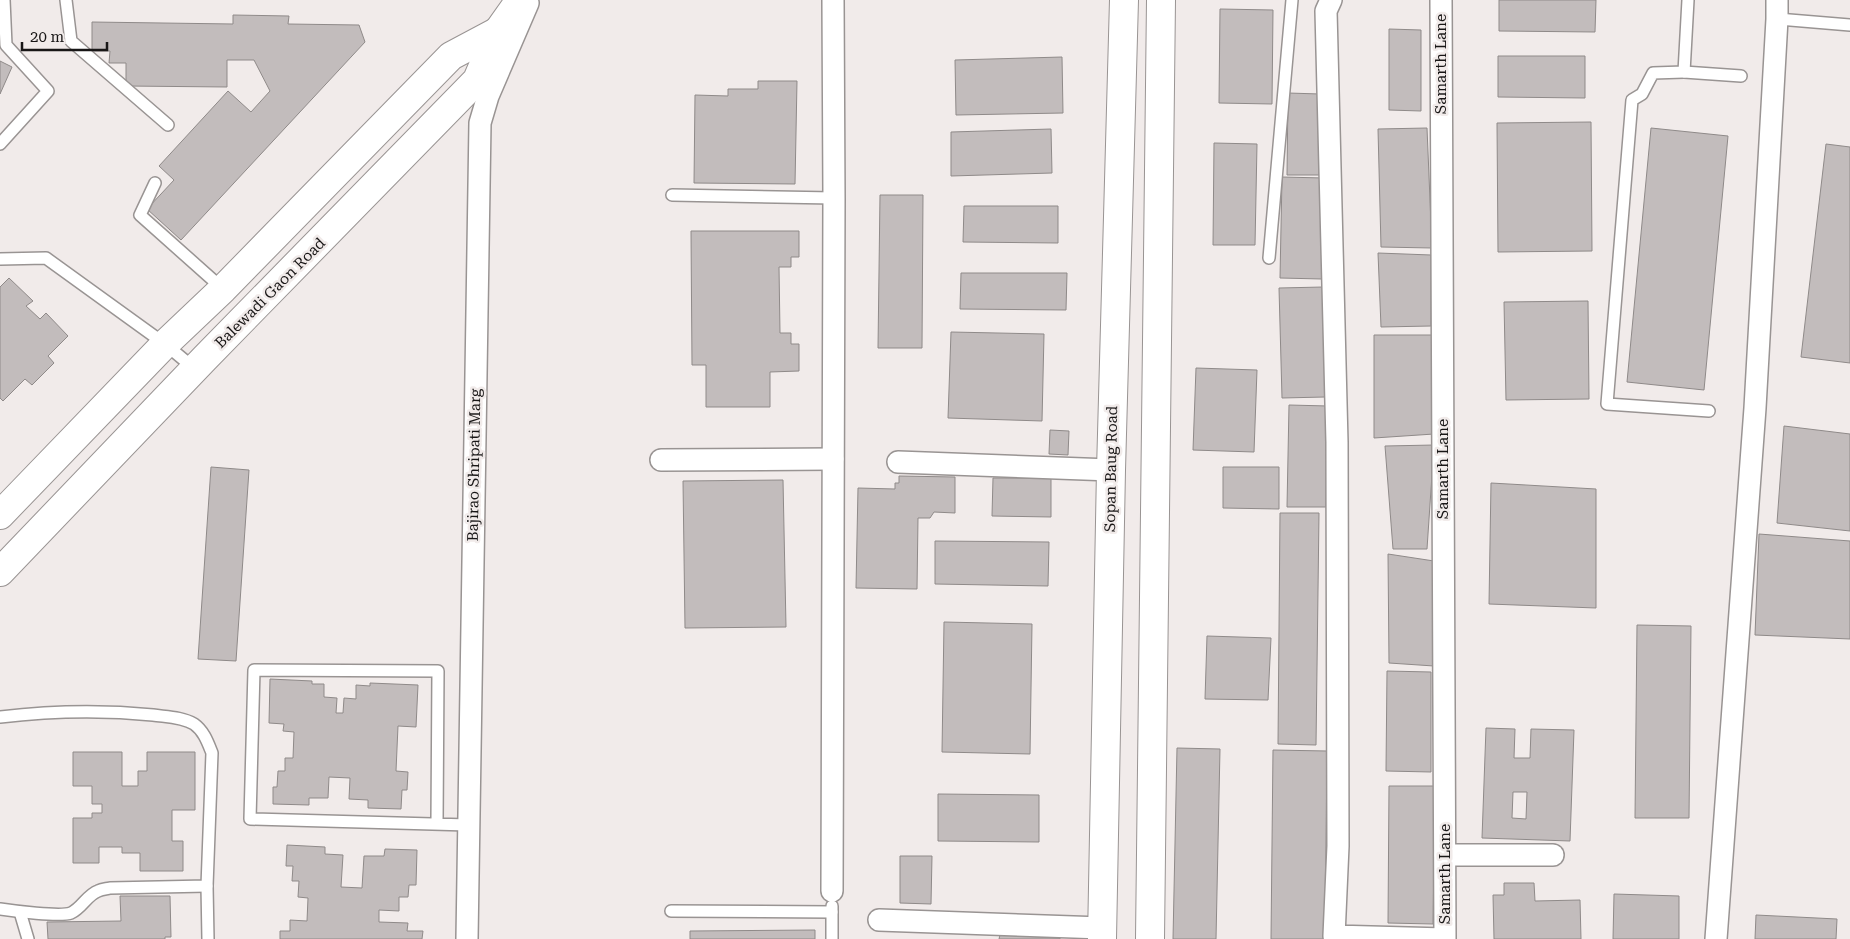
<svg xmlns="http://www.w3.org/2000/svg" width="1850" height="939" font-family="'Roboto Serif',serif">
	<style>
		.building { fill: #c2bcbc; stroke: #8f8a89; fill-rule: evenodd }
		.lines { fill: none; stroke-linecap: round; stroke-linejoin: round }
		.service-casing { stroke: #999493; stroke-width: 14 }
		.minor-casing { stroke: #999493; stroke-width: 24 }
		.tertiary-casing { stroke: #999493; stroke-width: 30 }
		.service { stroke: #fff; stroke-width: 11 }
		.minor { stroke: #fff; stroke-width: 21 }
		.tertiary { stroke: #fff; stroke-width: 28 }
		.labels { text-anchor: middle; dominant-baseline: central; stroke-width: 5; stroke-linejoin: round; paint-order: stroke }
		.street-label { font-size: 15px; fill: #181616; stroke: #f1ebea }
	</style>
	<rect width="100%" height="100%" fill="#f1ebea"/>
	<g class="building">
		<path d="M1499 0H1596L1595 32 1499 31Z"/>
		<path d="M1220 9 1273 10 1272 104 1219 103Z"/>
		<path d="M233 15 289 16 288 24 359 25 365 42 181 240 147 209 174 180 159 166 228 91 251 112 270 91 254 60H227V87L126 86V63H109L110 51H92V22L233 24Z"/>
		<path d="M1389 29 1421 30V111L1389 110Z"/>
		<path d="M1498 56H1585V98L1498 97Z"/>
		<path d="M1062 57 1063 113 956 115 955 60Z"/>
		<path d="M0 61 12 67 0 94Z"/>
		<path d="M758 81H797L795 184 694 183 695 95 728 96V89H758Z"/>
		<path d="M1288 93 1320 94 1319 175H1287Z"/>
		<path d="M1591 122 1592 251 1498 252 1497 123Z"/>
		<path d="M1427 128 1432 248 1381 247 1378 129Z"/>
		<path d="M1651 128 1728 136 1704 390 1627 382Z"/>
		<path d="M1051 129 1052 173 951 176V132Z"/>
		<path d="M1214 143 1257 144 1255 245H1213Z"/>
		<path d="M1826 144 1850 147V363L1801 357Z"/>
		<path d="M1282 177 1324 178 1322 279 1280 278Z"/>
		<path d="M880 195H923L922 348H878Z"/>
		<path d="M964 206H1058V243L963 242Z"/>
		<path d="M691 231H799V257H791V267H779L780 333H791V344H799V371L770 372V407H706V365H692Z"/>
		<path d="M1378 253 1431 255V326L1381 327Z"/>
		<path d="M961 273H1067L1066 310 960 309Z"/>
		<path d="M9 278 33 301 26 306 40 319 46 313 68 336 48 356 54 363 32 385 25 379 3 401 0 398V287Z"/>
		<path d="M1323 287 1325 397 1282 398 1279 288Z"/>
		<path d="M1588 301 1589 399 1506 400 1504 302Z"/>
		<path d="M951 332 1044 334 1042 421 948 418Z"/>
		<path d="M1374 335H1436L1434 434 1374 438Z"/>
		<path d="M1196 368 1257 370 1254 452 1193 450Z"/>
		<path d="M1289 405 1328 406 1326 507H1287Z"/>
		<path d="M1784 426 1850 434V531L1777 523Z"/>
		<path d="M1050 430 1069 431 1068 455 1049 454Z"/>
		<path d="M1434 445 1427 549H1393L1385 446Z"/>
		<path d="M211 467 249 470 236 661 198 659Z"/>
		<path d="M1223 467H1279V509L1223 508Z"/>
		<path d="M899 476 955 477V513L934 512 930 518H918L917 589 856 588 858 488 895 489V483H899Z"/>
		<path d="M993 478H1051V517L992 516Z"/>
		<path d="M783 480 786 627 685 628 683 481Z"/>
		<path d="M1491 483 1596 489V608L1489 604Z"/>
		<path d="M1280 513H1319L1316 745 1278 744Z"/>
		<path d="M1759 534 1850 541V639L1755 635Z"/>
		<path d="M935 541 1049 542 1048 586 935 584Z"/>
		<path d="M1388 554 1434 561V666L1389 663Z"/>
		<path d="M944 622 1032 624 1030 754 942 752Z"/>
		<path d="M1637 625 1691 626 1689 818H1635Z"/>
		<path d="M1207 636 1271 638 1268 700 1205 699Z"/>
		<path d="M1387 671 1431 672V772L1386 771Z"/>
		<path d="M270 679 312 681V684H324V697L337 698 336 713H343L344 698 356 699V685L370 686V683L418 685 416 727 398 726 396 771 408 772 407 790H402L401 809 368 808V800L349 799 350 778 329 777 328 798H309V805L273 804V787H277L278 771H285V758H293L294 732 283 731 284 724 269 723Z"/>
		<path d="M1486 728 1515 729 1514 758H1530L1531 729 1574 730 1570 841 1482 838ZM1513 792H1527L1526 819 1512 818Z"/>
		<path d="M1177 748 1220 749 1216 939H1173Z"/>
		<path d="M1273 750 1327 751 1325 939H1271Z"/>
		<path d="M73 752H122V786H138V771H147V752H195V810H172V841H183V871H140V853H122V847H99V863H73V818H92V813H102V804H92V786H73Z"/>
		<path d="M1389 786H1435L1433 924 1388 923Z"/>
		<path d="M938 794 1039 795V842L938 841Z"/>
		<path d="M287 845 325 847V854L343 855 341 887 362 888 364 856H384L385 849 417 850 416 885H409L408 897H399V911L379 910V922L408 923 407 931H423L422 939H280V931H290V920L307 921 308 898 298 897 299 881H292L293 866H286Z"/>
		<path d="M900 856H932L931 904 900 903Z"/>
		<path d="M1504 883H1534L1535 901 1580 900 1581 939H1494L1493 895H1504Z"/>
		<path d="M1614 894 1679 896V939H1613Z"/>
		<path d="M120 896H170L171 937H165V939H48L47 922 121 921Z"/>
		<path d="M1756 915 1837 919 1836 939H1755Z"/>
		<path d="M815 930V939H690V931Z"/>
		<path d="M1000 935 1060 938V939H999Z"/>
	</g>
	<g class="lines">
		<g class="service-casing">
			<g id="service">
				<path d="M66 0 71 41 168 125"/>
				<path d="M1688 0 1684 72 1653 73 1642 94 1632 100 1607 404 1709 411"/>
				<path d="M1777 19 1850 25"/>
				<path d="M1684 72 1741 76"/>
				<path d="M0 144 48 91 6 45 4 0"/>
				<path d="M155 183 140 215 223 289"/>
				<path d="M672 195 834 198"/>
				<path d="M1269 258 1292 0"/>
				<path d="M0 259 46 258 165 344 195 369"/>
				<path d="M0 717C51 711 102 710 153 715 167 717 182 717 194 724 204 731 208 743 212 753L207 886 110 888C106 889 102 889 98 891 87 895 82 908 71 913 60 917 13 911 0 909"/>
				<path d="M437 823 438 671 254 670 250 819 468 825"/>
				<path d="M207 886 208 939"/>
				<path d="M671 911 832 912"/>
				<path d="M20 912 28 939"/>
				<path d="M832 939V906"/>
			</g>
		</g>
		<g class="minor-casing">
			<g id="minor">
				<path d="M1331 0 1326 11 1337 442 1338 846 1334 936 1445 939 1441 0"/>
				<path d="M661 460 833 459"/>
				<path d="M898 462 1111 470"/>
				<path d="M1445 855H1553"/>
				<path d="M832 891 834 198 833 0"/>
				<path d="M879 920 1102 928"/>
				<path d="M467 939 480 123 488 96 528 3"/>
				<path d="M1716 939 1755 408 1777 19V0"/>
			</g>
		</g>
		<g class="tertiary-casing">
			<g id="tertiary">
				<path d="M0 515 165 344 223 289 451 56 498 31"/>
				<path d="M0 572 205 358 477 80 498 31 520 0"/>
				<path d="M1102 939 1111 470 1124 0"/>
				<path d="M1150 939 1161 0"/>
			</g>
		</g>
		<use href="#service" class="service"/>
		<use href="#minor" class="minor"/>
		<use href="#tertiary" class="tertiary"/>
	</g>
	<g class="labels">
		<g class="street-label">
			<text transform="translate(1441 64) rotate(-90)">Samarth Lane</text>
			<text transform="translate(270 293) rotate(-45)">Balewadi Gaon Road</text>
			<text transform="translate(474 465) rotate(-89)">Bajirao Shripati Marg</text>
			<text transform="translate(1111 469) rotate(-89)">Sopan Baug Road</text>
			<text transform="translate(1443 469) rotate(-90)">Samarth Lane</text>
			<text transform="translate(1445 874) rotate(-90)">Samarth Lane</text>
		</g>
	</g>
	<path d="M22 42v8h85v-8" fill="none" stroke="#181616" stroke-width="2.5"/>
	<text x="30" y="42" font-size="15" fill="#181616" stroke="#f1ebea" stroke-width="4" paint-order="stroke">20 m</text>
</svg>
